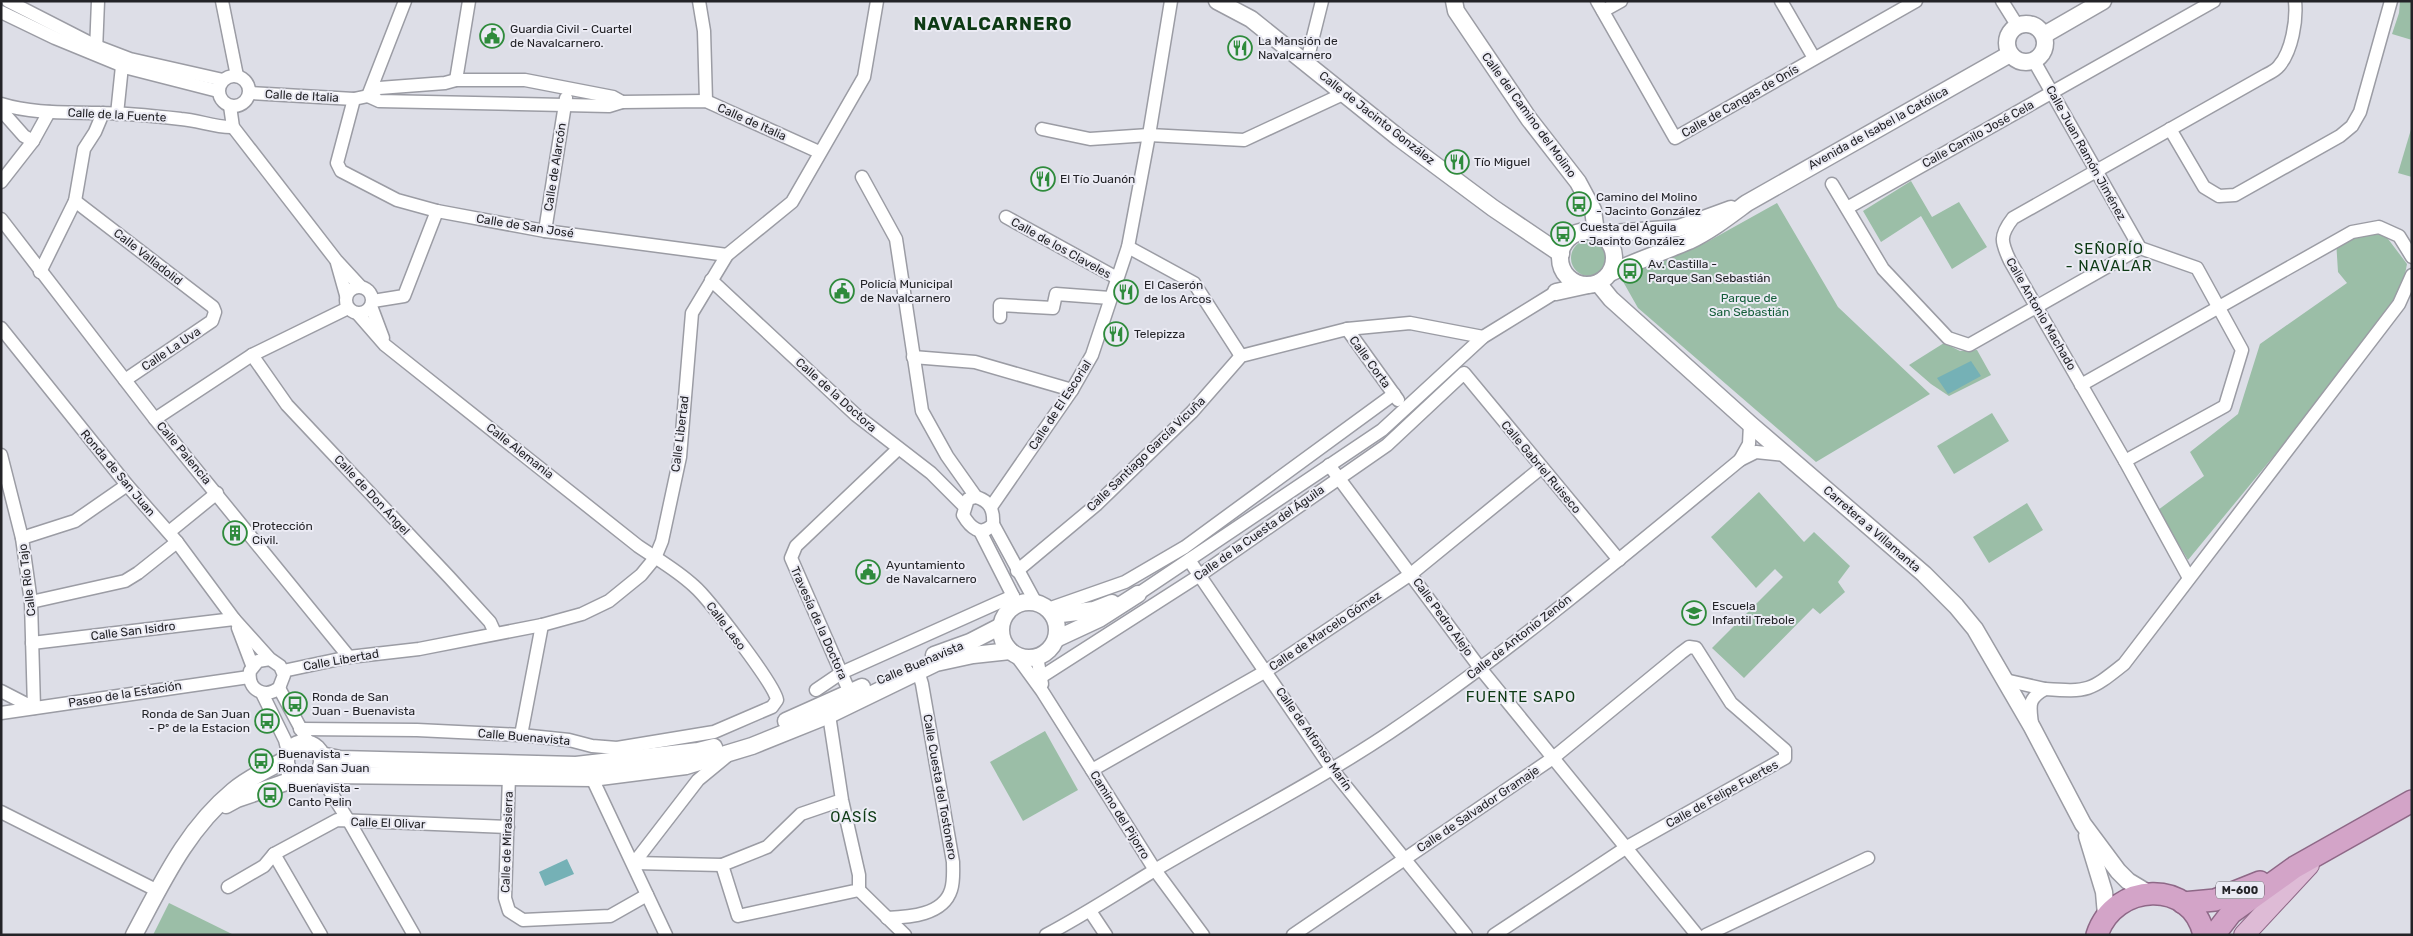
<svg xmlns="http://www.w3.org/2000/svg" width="2413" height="936" font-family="Rubik,sans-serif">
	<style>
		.green { fill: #9bbea7 }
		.water { fill: #75b1b6 }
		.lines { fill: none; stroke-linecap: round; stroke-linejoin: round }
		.minor-casing { stroke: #9b9ca4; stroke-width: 15 }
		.tertiary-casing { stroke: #9b9ca4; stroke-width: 19 }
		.primary-casing { stroke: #8e6887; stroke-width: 22 }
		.trunk-casing { stroke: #8e6887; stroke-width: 24 }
		.minor { stroke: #fff; stroke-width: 12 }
		.tertiary { stroke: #fff; stroke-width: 16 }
		.primary { stroke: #debbd6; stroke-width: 20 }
		.trunk { stroke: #d3a4c8; stroke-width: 21 }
		.labels { text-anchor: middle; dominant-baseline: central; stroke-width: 4; stroke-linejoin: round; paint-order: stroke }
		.shield { fill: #ebebf4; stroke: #5f5f64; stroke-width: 1 }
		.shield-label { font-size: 11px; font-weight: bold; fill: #232327 }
		.poi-label { font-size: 12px; fill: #232327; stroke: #ebebf4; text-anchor: start }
		.street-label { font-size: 12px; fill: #232327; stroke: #ebebf4 }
		.park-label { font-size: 12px; fill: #145d39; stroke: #ebebf4 }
		.quarter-label { font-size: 15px; letter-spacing: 1px; fill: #0d3a14; stroke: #ebebf4 }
		.district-label { font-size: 18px; font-weight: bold; letter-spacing: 1px; fill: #0d3a14; stroke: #ebebf4 }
	</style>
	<rect width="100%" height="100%" fill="#dddee7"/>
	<g class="green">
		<path d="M2400 1H2412V40L2392 34 2399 13Z"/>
		<path d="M2412 126V177L2398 173Z"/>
		<path d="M1911 181 1932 217 1959 202 1987 247 1952 269 1921 216 1881 242 1863 211Z"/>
		<path d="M1777 203 1838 307 1930 394 1816 462 1638 308 1621 278 1707 242Z"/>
		<path d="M2379 227 2407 264 2399 304 2188 560 2158 510 2204 476 2190 452 2238 414 2260 344 2347 283 2338 272 2336 240Z"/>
		<circle cx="1589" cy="258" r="18"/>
		<path d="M1944 343 1960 351 1977 350 1991 375 1949 396 1931 384 1909 365Z"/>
		<path d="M1992 413 2009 441 1954 474 1937 446Z"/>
		<path d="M1759 492 1804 542 1814 532 1850 566 1838 582 1845 592 1820 614 1813 608 1744 678 1712 648 1783 577 1775 569 1756 588 1711 537Z"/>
		<path d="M2027 503 2043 530 1989 563 1973 537Z"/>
		<path d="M1045 731 1078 790 1023 821 990 762Z"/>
		<path d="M169 903 234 935H153Z"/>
	</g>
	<g class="water">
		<path d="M1971 361 1981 376 1948 394 1937 378Z"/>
		<path d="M567 859 574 874 545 886 539 872Z"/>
	</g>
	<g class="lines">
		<g class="minor-casing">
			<g id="minor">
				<path d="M8 1 96 46 130 59 223 80"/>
				<path d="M222 1 237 76"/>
				<path d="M699 1 704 31 706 101"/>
				<path d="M1597 1 1675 138 1916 1"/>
				<path d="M1781 1 1814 58"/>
				<path d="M2002 1 2017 25"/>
				<path d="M1603 11 1621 1"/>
				<path d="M1 12 55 38 128 68 218 91"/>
				<path d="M96 51 98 1"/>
				<path d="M1307 61 1322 1"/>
				<path d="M2034 61 2140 248 2197 268 2242 350 2225 406 2125 461"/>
				<circle cx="234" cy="91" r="15"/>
				<path d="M456 80 469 1"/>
				<path d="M250 93 354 99 368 96 379 88 445 83 456 80H525L613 97 622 102"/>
				<path d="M368 96 379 101 609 106 622 102 706 101 819 152"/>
				<path d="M368 96 405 1"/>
				<path d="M354 99 337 163 341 171 397 200 437 211 545 231 727 255"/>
				<path d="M1 104C33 114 67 112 100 113 127 113 154 116 181 119 198 120 216 128 233 127"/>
				<path d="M230 106 233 127 336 260 360 286"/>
				<path d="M1 110 24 136 33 141"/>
				<path d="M117 114 122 66"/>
				<path d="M1042 129 1090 139 1149 135 1244 140 1343 94"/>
				<path d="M2170 129 2204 187 2219 196 2235 195 2340 136 2352 126 2360 112 2391 1"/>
				<path d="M862 177 896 239 922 411 947 456 976 497"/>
				<path d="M1 182 33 141 49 112"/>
				<path d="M1832 184 1883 269 1948 338 1969 345 2140 248"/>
				<path d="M75 201 213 307 215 312 212 321 125 380"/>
				<path d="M1847 208 2214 1"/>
				<path d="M1006 217 1117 278"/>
				<path d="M1 219 155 419 349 657"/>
				<path d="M545 231 566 98"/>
				<path d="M1128 247 1194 283 1241 356"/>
				<path d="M337 263 346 295"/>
				<path d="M40 272 75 201 84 149 95 132 103 113"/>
				<path d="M711 280 856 415 931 473 964 506"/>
				<circle cx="359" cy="300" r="13"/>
				<path d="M373 301 404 296 437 211"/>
				<path d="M371 306 383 338"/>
				<path d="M1000 317V305L1053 308 1056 294 1110 298"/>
				<path d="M1 328 127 485 177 542 234 619 270 659 280 666 284 675 279 688C265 699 247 690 250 671L258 661 270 659"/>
				<path d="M1347 329 1398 400"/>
				<path d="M252 355 287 405 449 577 490 622 495 633"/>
				<path d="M913 357 975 362 1072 390"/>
				<path d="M2081 385 2352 232 2379 227 2399 236 2412 257"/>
				<path d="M155 419 252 355 348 308"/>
				<path d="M1750 424 1749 444 1740 460 1756 452 1786 455"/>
				<path d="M1 455 22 538 31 602 34 708 1 691"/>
				<path d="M1329 465 1480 668 1697 935"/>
				<path d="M976 497C990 501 994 510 993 524 981 538 970 527 963 515L968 499Z"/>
				<path d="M991 507 1072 390 1092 355 1128 247 1149 135 1171 1"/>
				<path d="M993 524 1036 603"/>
				<path d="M980 531 1013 596 1014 607"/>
				<path d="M169 532 217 493"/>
				<path d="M22 538 75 521 127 485"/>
				<path d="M1189 560 1331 768 1466 935"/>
				<path d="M1017 571 1096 505 1192 412 1241 356 1347 329 1410 323 1483 337"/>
				<path d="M2189 578 2125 461 2010 261C2001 242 1999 236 2013 218L2266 75C2270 73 2276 70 2279 66 2292 51 2297 20 2295 1"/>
				<path d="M1138 594 1382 430 1483 337 1556 292"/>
				<path d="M31 602 125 581 138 573 177 542"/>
				<path d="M1048 609 1125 582 1185 547 1394 394"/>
				<path d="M238 628 252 665"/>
				<path d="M32 643 234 619"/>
				<path d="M1015 654 1042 691 1155 870 1203 935"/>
				<path d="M1037 657 1042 684"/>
				<path d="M283 671 349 657 419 649 542 625 582 614 609 601 641 575 655 558 662 541 680 457 692 313 727 255 792 202 864 77 877 1"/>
				<path d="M1041 677 1200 575 1387 445 1464 373 1619 560"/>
				<path d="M2005 680 2045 689C2027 699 2030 706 2032 724"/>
				<path d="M279 688 309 744"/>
				<path d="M2045 689C2089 692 2090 691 2124 664L2399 304 2412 275"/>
				<path d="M816 690 841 673 1013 596"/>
				<path d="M262 693 285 740 288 752"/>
				<path d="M850 693 791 558 796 546 898 449"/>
				<path d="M1 713 249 677"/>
				<path d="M829 715 842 800 859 875V890L738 916 722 865 767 847 801 814 842 800"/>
				<path d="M300 729 417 730 521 735 569 740 592 746 617 748 714 732 772 707 777 700C775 685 708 598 694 586 677 570 657 559 638 546L385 345 358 314"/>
				<path d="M521 735 542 625"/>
				<path d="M1092 770 1266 671 1411 574 1541 468"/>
				<path d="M318 772 350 823 414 935"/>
				<path d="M599 772 592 778 666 935"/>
				<path d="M509 776 505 898 509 911 523 920 610 916 647 895"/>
				<path d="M1 812 156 890"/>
				<path d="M274 854 321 935"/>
				<path d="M634 863 698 780 727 756"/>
				<path d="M634 863 722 865"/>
				<path d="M228 887 264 866 274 854 337 820 508 827"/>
				<path d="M859 890 905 935"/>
				<path d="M1090 911 1106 935"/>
				<path d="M887 918C910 917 943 915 951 890 954 881 953 871 953 862L922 684 918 671"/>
				<path d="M1046 935C1084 915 1119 892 1155 870 1233 824 1314 783 1389 733 1512 650 1626 554 1740 460"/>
				<path d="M1293 935 1553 758 1681 653 1689 647 1696 648 1731 703 1785 750V758L1627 847 1494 935"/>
				<path d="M1706 935 1868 858"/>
			</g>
		</g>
		<g class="tertiary-casing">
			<g id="tertiary">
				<path d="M1217 1 1251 19 1399 138 1493 208 1561 254"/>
				<path d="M1454 1 1456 11 1529 119 1578 182 1593 210 1596 232"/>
				<circle cx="2026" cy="43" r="19"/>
				<path d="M2044 35 2103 1"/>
				<circle cx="1587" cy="258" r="27"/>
				<path d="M1600 234 1679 228 1731 209"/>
				<path d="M1610 273C1636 261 1663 252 1689 241 1710 231 1728 217 1747 203L2010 54"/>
				<path d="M1598 283 1611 299 1750 424 1924 574 1956 606 1975 629 2032 727 2083 824 2118 871 2128 881 2148 893"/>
				<path d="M1556 292 1588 285"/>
				<circle cx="1029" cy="630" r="28"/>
				<path d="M1053 615 1094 610 1112 603"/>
				<path d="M1056 639 1099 619 1138 594"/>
				<path d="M934 655 970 642 1001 626"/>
				<path d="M786 721 862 687"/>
				<circle cx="304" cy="761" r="18"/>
				<path d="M321 755 340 759 576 765 698 751 714 747"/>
				<path d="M318 772 326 775 592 778 686 766 752 746 829 715 936 663 973 655 1010 651"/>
				<path d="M226 805 237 799 298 778"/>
				<path d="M2087 836 2104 892 2106 915"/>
				<path d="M134 935C162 883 186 830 233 791 248 778 268 769 285 760"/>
			</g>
		</g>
		<g class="primary-casing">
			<path id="primary" d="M2244 935 2309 865"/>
		</g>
		<g class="trunk-casing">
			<g id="trunk">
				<path d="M2183 903 2215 900 2260 882"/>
				<path d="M2097 935C2114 882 2192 878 2204 935"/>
				<path d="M2214 935 2231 913 2295 867 2412 801"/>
			</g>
		</g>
		<use href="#minor" class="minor"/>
		<use href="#tertiary" class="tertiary"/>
		<use href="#primary" class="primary"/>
		<use href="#trunk" class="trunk"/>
	</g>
	<defs>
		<g id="civic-ring" transform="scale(1.25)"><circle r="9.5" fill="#ebebf4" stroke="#2f8b3c" stroke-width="1.5"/><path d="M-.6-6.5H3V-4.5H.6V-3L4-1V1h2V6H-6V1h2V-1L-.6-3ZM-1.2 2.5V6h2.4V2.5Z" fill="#2f8b3c"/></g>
		<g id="restaurant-ring" transform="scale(1.25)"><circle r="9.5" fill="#ebebf4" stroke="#2f8b3c" stroke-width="1.5"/><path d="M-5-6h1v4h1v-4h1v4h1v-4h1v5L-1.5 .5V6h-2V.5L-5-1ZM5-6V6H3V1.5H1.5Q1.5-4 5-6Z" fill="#2f8b3c"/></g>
		<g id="bus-ring" transform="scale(1.25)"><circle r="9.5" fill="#ebebf4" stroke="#2f8b3c" stroke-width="1.5"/><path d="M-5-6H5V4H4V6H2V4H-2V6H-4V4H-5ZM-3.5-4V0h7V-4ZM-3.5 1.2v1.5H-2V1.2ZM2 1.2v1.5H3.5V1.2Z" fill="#2f8b3c"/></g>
		<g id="building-ring" transform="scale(1.25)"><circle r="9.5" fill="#ebebf4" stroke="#2f8b3c" stroke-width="1.5"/><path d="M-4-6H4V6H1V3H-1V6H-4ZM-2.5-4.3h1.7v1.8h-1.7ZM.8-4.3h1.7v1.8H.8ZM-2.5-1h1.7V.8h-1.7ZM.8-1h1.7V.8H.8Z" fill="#2f8b3c"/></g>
		<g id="school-ring" transform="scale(1.25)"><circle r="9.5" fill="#ebebf4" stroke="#2f8b3c" stroke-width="1.5"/><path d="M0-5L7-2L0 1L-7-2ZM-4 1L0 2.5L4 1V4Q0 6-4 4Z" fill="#2f8b3c"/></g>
	</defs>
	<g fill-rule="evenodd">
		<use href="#civic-ring" x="492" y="36"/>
		<use href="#restaurant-ring" x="1240" y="48"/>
		<use href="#restaurant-ring" x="1457" y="162"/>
		<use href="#restaurant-ring" x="1043" y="179"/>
		<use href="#bus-ring" x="1579" y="204"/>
		<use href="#bus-ring" x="1563" y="234"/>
		<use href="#bus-ring" x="1630" y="271"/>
		<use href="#civic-ring" x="842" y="291"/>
		<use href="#restaurant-ring" x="1126" y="292"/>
		<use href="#restaurant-ring" x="1116" y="334"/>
		<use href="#building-ring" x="235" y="533"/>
		<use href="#civic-ring" x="868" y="572"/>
		<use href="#school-ring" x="1694" y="613"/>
		<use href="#bus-ring" x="295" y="704"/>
		<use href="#bus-ring" x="267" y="721"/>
		<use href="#bus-ring" x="261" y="761"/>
		<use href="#bus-ring" x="270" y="795"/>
	</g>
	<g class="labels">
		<rect class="shield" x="2216" y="881.5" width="48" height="17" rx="4"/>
		<g class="shield-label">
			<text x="2240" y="890">M-600</text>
		</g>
		<g class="poi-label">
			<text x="510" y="29">Guardia Civil - Cuartel<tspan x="510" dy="14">de Navalcarnero.</tspan></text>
			<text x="1258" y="41">La Mansión de<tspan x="1258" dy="14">Navalcarnero</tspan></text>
			<text x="1474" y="162">Tío Miguel</text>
			<text x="1060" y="179">El Tío Juanón</text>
			<text x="1596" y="197">Camino del Molino<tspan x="1596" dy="14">- Jacinto González</tspan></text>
			<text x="1580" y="227">Cuesta del Águila<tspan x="1580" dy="14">- Jacinto González</tspan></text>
			<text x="1648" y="264">Av. Castilla -<tspan x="1648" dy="14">Parque San Sebastián</tspan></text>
			<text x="860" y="284">Policía Municipal<tspan x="860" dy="14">de Navalcarnero</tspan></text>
			<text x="1144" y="285">El Caserón<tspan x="1144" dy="14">de los Arcos</tspan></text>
			<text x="1134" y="334">Telepizza</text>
			<text x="252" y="526">Protección<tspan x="252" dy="14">Civil.</tspan></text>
			<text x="886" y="565">Ayuntamiento<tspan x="886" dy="14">de Navalcarnero</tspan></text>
			<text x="1712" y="606">Escuela<tspan x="1712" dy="14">Infantil Trebole</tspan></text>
			<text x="312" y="697">Ronda de San<tspan x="312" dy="14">Juan - Buenavista</tspan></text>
			<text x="250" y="714" text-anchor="end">Ronda de San Juan<tspan x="250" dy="14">- Pº de la Estacion</tspan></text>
			<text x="278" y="754">Buenavista -<tspan x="278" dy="14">Ronda San Juan</tspan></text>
			<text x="288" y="788">Buenavista -<tspan x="288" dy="14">Canto Pelin</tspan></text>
		</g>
		<g class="street-label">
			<text transform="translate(302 96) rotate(3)">Calle de Italia</text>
			<text transform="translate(1740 101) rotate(-30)">Calle de Cangas de Onís</text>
			<text transform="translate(117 115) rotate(3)">Calle de la Fuente</text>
			<text transform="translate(1529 115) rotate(54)">Calle del Camino del Molino</text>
			<text transform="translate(1377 118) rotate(38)">Calle de Jacinto González</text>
			<text transform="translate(752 122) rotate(24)">Calle de Italia</text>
			<text transform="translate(1878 128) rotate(-29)">Avenida de Isabel la Católica</text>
			<text transform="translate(1978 134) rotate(-29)">Calle Camilo José Cela</text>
			<text transform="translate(2086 153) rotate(61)">Calle Juan Ramón Jiménez</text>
			<text transform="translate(555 167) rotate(-81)">Calle de Alarcón</text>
			<text transform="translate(525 226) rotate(9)">Calle de San José</text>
			<text transform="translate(1061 248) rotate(29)">Calle de los Claveles</text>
			<text transform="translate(148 257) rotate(38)">Calle Valladolid</text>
			<text transform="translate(2041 314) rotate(60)">Calle Antonio Machado</text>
			<text transform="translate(171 349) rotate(-34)">Calle La Uva</text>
			<text transform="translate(1370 362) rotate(54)">Calle Corta</text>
			<text transform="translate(836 395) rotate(42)">Calle de la Doctora</text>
			<text transform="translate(1060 405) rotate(-57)">Calle de El Escorial</text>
			<text transform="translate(680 434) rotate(-83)">Calle Libertad</text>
			<text transform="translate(520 451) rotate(38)">Calle Alemania</text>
			<text transform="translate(184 453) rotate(50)">Calle Palencia</text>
			<text transform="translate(1146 454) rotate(-44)">Calle Santiago García Vicuña</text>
			<text transform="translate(1541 467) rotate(50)">Calle Gabriel Ruiseco</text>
			<text transform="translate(118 473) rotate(50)">Ronda de San Juan</text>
			<text transform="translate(372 495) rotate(47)">Calle de Don Ángel</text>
			<text transform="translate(1872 529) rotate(41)">Carretera a Villamanta</text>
			<text transform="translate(1259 533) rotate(-35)">Calle de la Cuesta del Águila</text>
			<text transform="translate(27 580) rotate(-97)">Calle Río Tajo</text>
			<text transform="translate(1443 617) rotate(54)">Calle Pedro Alejo</text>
			<text transform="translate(819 623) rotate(66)">Travesía de la Doctora</text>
			<text transform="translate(726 626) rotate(53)">Calle Laso</text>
			<text transform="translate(133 631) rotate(-7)">Calle San Isidro</text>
			<text transform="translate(1325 631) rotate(-34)">Calle de Marcelo Gómez</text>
			<text transform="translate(1519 637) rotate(-38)">Calle de Antonio Zenón</text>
			<text transform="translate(341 660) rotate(-10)">Calle Libertad</text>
			<text transform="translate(920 663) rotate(-23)">Calle Buenavista</text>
			<text transform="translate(125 694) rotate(-9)">Paseo de la Estación</text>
			<text transform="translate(524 737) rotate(5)">Calle Buenavista</text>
			<text transform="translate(1314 739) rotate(55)">Calle de Alfonso Marín</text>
			<text transform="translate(940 787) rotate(80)">Calle Cuesta del Tostonero</text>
			<text transform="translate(1722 794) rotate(-29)">Calle de Felipe Fuertes</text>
			<text transform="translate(1478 809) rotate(-34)">Calle de Salvador Gramaje</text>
			<text transform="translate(1120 815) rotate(58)">Camino del Pijorro</text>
			<text transform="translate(388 823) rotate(2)">Calle El Olivar</text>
			<text transform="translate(507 842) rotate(-88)">Calle de Mirasierra</text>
		</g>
		<g class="park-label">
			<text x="1749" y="298">Parque de<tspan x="1749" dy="14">San Sebastián</tspan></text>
		</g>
		<g class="quarter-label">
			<text x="2109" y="249">SEÑORÍO<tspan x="2109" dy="17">- NAVALAR</tspan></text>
			<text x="1521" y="697">FUENTE SAPO</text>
			<text x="854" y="817">OASÍS</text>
		</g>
		<g class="district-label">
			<text x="993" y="24">NAVALCARNERO</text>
		</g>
	</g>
	<rect width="2413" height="936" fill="none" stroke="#232327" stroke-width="5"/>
</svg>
